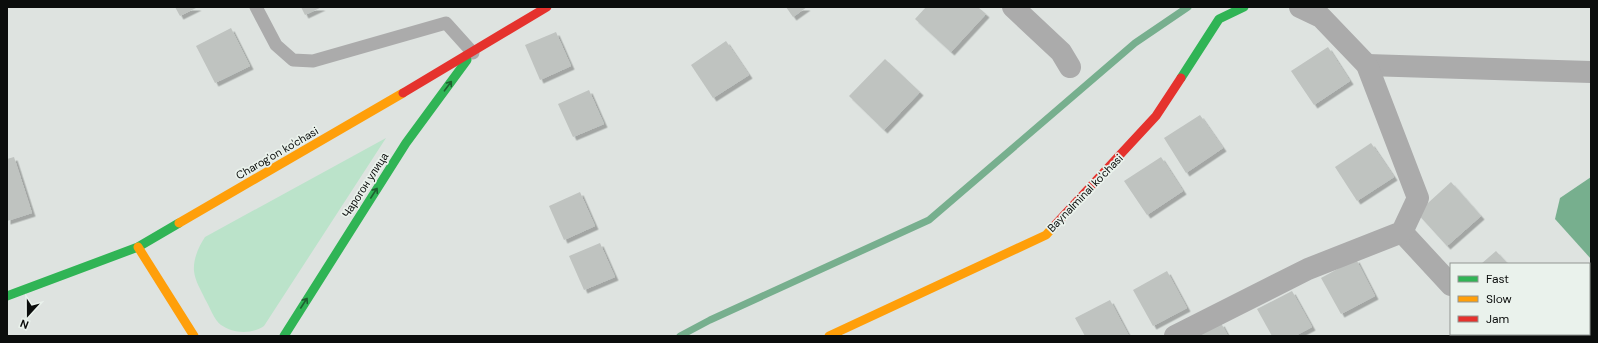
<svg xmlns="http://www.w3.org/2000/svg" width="1598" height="343" font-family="'DM Sans',sans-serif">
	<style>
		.green { fill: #bbe3ca }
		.water { fill: #77af8e }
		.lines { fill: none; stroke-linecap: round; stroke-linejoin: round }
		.stream { stroke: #77af8e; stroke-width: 7 }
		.building { fill: #bfc3c0; filter: url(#shadow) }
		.lane { stroke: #ababab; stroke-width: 13 }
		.street { stroke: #ababab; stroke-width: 22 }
		.fast { stroke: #30b455; stroke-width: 9 }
		.slow { stroke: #ff9f0a; stroke-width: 9 }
		.jam { stroke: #e5322d; stroke-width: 9 }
		.oneway { stroke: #1e6030 }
		.labels { text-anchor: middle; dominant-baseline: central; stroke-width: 3.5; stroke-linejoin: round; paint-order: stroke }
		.street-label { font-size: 11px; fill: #0b0d0c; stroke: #eaf2ec }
	</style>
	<defs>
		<filter id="shadow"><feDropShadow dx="3.5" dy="3.5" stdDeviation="0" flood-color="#0004"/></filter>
	</defs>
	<rect width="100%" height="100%" fill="#dee3e0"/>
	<path class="green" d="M386 138 264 326C252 334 234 334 221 325 214 320 210 307 205 299 201 290 195 281 194 271 193 259 199 246 205 237Z"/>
	<path class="water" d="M1591 177V259L1555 219 1560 198Z"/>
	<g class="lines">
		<path class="stream" d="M680 336 710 320 929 220 1135 43 1188 7"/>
	</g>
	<g class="building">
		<path d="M175 7H198L180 16Z"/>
		<path d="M301 7H322L305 15Z"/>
		<path d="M786 7H807L793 17Z"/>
		<path d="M926 7H978L986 14 951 52 915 19Z"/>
		<path d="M231 28 250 66 215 83 196 46Z"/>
		<path d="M556 32 571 66 540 80 525 45Z"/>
		<path d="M726 41 749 75 713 98 691 65Z"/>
		<path d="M1328 47 1350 81 1314 105 1291 71Z"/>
		<path d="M885 59 920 92 884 130 849 96Z"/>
		<path d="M589 90 604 124 573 137 558 104Z"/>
		<path d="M1200 115 1223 148 1186 173 1164 138Z"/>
		<path d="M1371 143 1394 177 1357 201 1335 167Z"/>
		<path d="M14 157 32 213 7 221V159Z"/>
		<path d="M1161 157 1183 191 1147 215 1124 181Z"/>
		<path d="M1451 182 1481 216 1447 246 1417 213Z"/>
		<path d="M580 192 595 226 564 240 549 206Z"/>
		<path d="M600 243 615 277 584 290 569 256Z"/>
		<path d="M1496 251 1508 264H1481Z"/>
		<path d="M1356 259 1375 296 1341 314 1321 278Z"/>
		<path d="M1167 271 1187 308 1153 326 1133 290Z"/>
		<path d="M1292 291 1312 327 1295 336H1272L1257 309Z"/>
		<path d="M1110 300 1129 336H1085L1075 318Z"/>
		<path d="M1221 323 1228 336H1198Z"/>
		<path d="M1523 334H1569L1571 336H1521Z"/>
	</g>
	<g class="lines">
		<path class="lane" d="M256 7 276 45 293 60 313 61 446 23 473 53"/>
		<g class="street">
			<path d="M1013 7 1061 52 1070 67"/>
			<path d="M1367 65 1591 72"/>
			<path d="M1402 232 1451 285"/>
			<path d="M1496 334 1498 336"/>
			<path d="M1175 336 1308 269 1402 232 1418 198 1367 65 1321 17 1300 7"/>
		</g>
		<g class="fast">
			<path d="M1181 78 1219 19 1244 7"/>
			<path d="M7 296 138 247 179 223"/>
			<path d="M284 336 406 143 467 60"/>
		</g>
		<g class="slow">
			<path d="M179 223 403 93"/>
			<path d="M138 247 194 336"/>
			<path d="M829 336 1046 235 1054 226"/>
		</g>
		<g class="jam">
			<path d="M403 93 547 7"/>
			<path d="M1054 226 1156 116 1181 78"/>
		</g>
	</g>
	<defs><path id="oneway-shaft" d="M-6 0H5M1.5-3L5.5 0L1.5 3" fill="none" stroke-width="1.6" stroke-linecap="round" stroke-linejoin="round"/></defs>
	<g class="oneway">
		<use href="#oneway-shaft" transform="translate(448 86) rotate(-53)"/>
		<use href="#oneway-shaft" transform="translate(374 193) rotate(-57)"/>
		<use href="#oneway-shaft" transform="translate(304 303) rotate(-57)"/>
	</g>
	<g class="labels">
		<g class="street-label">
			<text transform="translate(277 153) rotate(-30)">Charog'on ko'chasi</text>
			<text transform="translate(365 185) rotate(-57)">Чарогон улица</text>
			<text transform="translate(1085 193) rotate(-46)">Baynalminal ko'chasi</text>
		</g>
	</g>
	<rect width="1598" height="343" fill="none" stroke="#0b0d0c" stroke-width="16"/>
	<rect x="1450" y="263" width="140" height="72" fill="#eaf2ec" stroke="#919692"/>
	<rect x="1458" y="276" width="20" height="6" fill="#30b455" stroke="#919692"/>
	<text x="1486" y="283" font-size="12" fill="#0b0d0c">Fast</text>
	<rect x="1458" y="296" width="20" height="6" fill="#ff9f0a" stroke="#919692"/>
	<text x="1486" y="303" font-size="12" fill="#0b0d0c">Slow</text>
	<rect x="1458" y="316" width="20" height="6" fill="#e5322d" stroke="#919692"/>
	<text x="1486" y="323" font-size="12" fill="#0b0d0c">Jam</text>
	<g transform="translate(28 315) rotate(201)" stroke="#eaf2ec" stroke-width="3" paint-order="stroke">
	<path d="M0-3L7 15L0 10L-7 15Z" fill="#0b0d0c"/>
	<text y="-6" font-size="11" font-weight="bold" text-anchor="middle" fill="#0b0d0c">N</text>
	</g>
</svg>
